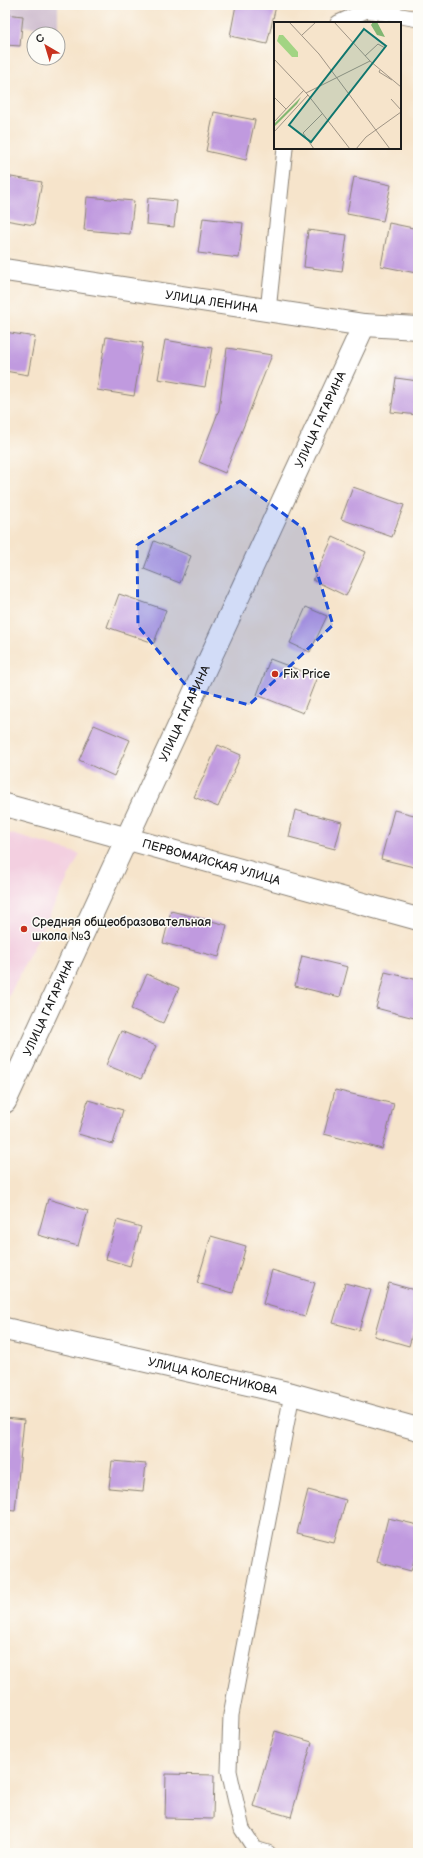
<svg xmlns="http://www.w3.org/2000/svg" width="423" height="1858" font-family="'Balsamiq Sans',sans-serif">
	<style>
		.built { fill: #f3cfe0 }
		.industrial { fill: #cfbdcf }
		.building { fill: #c09adf }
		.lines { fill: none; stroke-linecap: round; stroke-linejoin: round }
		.service-casing { stroke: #898074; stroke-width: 17 }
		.minor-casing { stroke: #898074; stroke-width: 24 }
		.tertiary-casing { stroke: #898074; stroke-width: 24 }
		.service { stroke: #fff; stroke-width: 15 }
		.minor { stroke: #fff; stroke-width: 22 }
		.tertiary { stroke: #fff; stroke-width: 22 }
		.marked { fill: #1d4ed8; fill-opacity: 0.2; stroke: #1d4ed8; stroke-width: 3; stroke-dasharray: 8 5; stroke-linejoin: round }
		.poi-dot { fill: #c8321e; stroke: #fdfcf7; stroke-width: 1.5 }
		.labels { text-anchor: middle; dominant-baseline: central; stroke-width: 3; stroke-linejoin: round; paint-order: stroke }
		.street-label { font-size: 12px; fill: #1c1c1c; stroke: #fdfcf7 }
		.poi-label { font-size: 12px; fill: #1c1c1c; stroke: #fdfcf7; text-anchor: start }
		.inset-road { fill: none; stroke: #9f9485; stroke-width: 1 }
		.view { fill: #0f766e; fill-opacity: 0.15; stroke: #0f766e; stroke-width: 2 }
		.inset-edge { fill: none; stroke: #1c1c1c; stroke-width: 2 }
	</style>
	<rect width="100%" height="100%" fill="#fdfcf7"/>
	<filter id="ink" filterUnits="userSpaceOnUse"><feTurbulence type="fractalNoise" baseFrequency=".025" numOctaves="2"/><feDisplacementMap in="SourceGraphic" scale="8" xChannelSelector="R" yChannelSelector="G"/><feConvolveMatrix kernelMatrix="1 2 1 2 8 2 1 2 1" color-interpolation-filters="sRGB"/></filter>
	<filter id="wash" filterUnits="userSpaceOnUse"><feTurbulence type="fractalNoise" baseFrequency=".012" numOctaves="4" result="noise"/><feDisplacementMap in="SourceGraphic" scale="16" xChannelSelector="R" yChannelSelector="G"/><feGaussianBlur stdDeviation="0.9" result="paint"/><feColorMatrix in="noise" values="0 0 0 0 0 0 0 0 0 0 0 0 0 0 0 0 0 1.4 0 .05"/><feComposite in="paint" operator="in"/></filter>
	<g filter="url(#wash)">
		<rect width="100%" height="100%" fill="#f6e4cb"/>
		<path class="built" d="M5 832 80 854 5 1004Z"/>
		<path class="industrial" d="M5 5H58V29L5 25Z"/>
		<g id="blocks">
			<g class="building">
				<path d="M236 5 276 6 267 44 230 36Z"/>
				<path d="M5 14 23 16 20 46 5 45Z"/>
				<path d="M214 112 255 120 246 160 206 151Z"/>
				<path d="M5 176 42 182 34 225 5 220Z"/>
				<path d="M354 177 391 185 383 221 347 214Z"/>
				<path d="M87 197 134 201 130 234 84 230Z"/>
				<path d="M148 198 177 201 174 227 146 224Z"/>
				<path d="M203 218 243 223 239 258 198 253Z"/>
				<path d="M389 223 418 229V262L416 273 381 266Z"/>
				<path d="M308 230 347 235 342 272 304 267Z"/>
				<path d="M5 332 35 337 28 375 5 371Z"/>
				<path d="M106 337 143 343 134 396 97 390Z"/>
				<path d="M165 340 212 348 205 387 158 379Z"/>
				<path d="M227 348 272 355 225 473 199 462 219 410Z"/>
				<path d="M396 378 418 381V415L391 412Z"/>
				<path d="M353 487 404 505 392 537 341 519Z"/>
				<path d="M333 537 366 552 346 596 313 580Z"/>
				<path d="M154 541 191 556 180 583 144 569Z"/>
				<path d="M119 594 166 610 154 643 107 627Z"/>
				<path d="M306 607 327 616 310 652 290 643Z"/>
				<path d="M270 659 317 677 303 713 257 695Z"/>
				<path d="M94 725 130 740 114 776 79 760Z"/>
				<path d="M218 745 241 755 218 807 194 797Z"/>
				<path d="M295 810 342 822 335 849 289 837Z"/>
				<path d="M394 810 418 816V868L381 859Z"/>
				<path d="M171 911 227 925 219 957 163 943Z"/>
				<path d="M302 956 348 967 340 997 295 986Z"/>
				<path d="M385 972 418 980V1019L376 1008Z"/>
				<path d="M147 974 179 988 163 1023 131 1009Z"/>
				<path d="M121 1031 156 1046 141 1079 106 1065Z"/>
				<path d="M335 1090 394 1104 382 1149 324 1134Z"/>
				<path d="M88 1100 123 1110 113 1144 78 1134Z"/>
				<path d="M48 1199 88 1211 78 1246 38 1235Z"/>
				<path d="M117 1220 141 1227 130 1266 106 1259Z"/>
				<path d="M211 1236 246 1246 233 1293 197 1283Z"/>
				<path d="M272 1270 315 1283 305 1316 263 1304Z"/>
				<path d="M345 1283 371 1290 359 1330 333 1323Z"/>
				<path d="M389 1283 418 1291V1315L409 1346 374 1336Z"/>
				<path d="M5 1418 24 1420 15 1511 5 1510Z"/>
				<path d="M112 1461 146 1464 143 1491 109 1488Z"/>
				<path d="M308 1490 346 1500 334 1542 297 1533Z"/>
				<path d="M388 1518 418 1525V1545L411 1571 377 1562Z"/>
				<path d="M275 1731 312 1742 291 1817 253 1806Z"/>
				<path d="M166 1774 214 1775 213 1819 165 1818Z"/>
			</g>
		</g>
	</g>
	<g filter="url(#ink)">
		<use href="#blocks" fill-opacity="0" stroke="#898074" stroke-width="1"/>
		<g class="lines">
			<g class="service-casing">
				<g id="service">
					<path d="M338 23 367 10 418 19"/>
					<path d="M268 311 285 148"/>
					<path d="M268 1853 255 1849 242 1829 229 1771 231 1715 292 1394"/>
				</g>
			</g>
			<g class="minor-casing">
				<g id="minor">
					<path id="s1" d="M5 805 418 919"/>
				</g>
			</g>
			<g class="tertiary-casing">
				<g id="tertiary">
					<path id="s2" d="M5 270 364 325 418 328"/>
					<path id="s3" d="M5 1102 364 325"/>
					<path id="s4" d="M5 1329 292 1394 418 1429"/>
				</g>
			</g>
			<use href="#service" class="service"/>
			<use href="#minor" class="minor"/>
			<use href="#tertiary" class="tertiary"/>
		</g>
	</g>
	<path class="marked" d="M240 481 304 529 333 625 249 705 188 688 138 626 137 545Z"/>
	<g class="poi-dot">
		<circle cx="275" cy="674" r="4"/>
		<circle cx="24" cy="929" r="4"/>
	</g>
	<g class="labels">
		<g class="street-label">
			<text stroke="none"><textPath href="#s2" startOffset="209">УЛИЦА ЛЕНИНА</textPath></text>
			<text stroke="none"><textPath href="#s3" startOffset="752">УЛИЦА ГАГАРИНА</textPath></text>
			<text stroke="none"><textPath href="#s3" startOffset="428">УЛИЦА ГАГАРИНА</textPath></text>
			<text stroke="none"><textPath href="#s1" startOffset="214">ПЕРВОМАЙСКАЯ УЛИЦА</textPath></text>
			<text stroke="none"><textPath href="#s3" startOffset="104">УЛИЦА ГАГАРИНА</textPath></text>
			<text stroke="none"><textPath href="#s4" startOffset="213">УЛИЦА КОЛЕСНИКОВА</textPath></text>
		</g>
		<g class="poi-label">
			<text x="283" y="674">Fix Price</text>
			<text x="32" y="922">Средняя общеобразовательная<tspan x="32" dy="14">школа №3</tspan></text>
		</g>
	</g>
	<g transform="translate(274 22)">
		<rect width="127" height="127" fill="#f6e4cb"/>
		<path d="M5 13H9L24 30V35H18L3 19Z" fill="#a2d483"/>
		<path d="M99 0H103L111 15 103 13 97 3ZM27 75 23 82 0 105V102Z" fill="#81b671"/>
		<path class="inset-road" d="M15 0 45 32 116 127M60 0 96 39 127 65M28 13 42 0M91 34 104 22 111 26M0 37 34 73 76 127M106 48 105 50 118 58M32 71 96 39M0 75 12 87M117 77 127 88M0 100 30 68M0 110 34 73M40 127 29 111 49 91M82 127 92 115 127 90"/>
		<path class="view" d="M90 7 112 24 37 120 15 103Z"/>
		<rect width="127" height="127" class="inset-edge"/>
	</g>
	<rect width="423" height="1858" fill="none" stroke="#fdfcf7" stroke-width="20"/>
	<g transform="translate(46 46) rotate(322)"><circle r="19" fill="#fdfcf7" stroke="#a3a29f"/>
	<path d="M0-3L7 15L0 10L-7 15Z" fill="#c8321e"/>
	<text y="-6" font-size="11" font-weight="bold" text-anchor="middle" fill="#1c1c1c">С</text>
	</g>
</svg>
